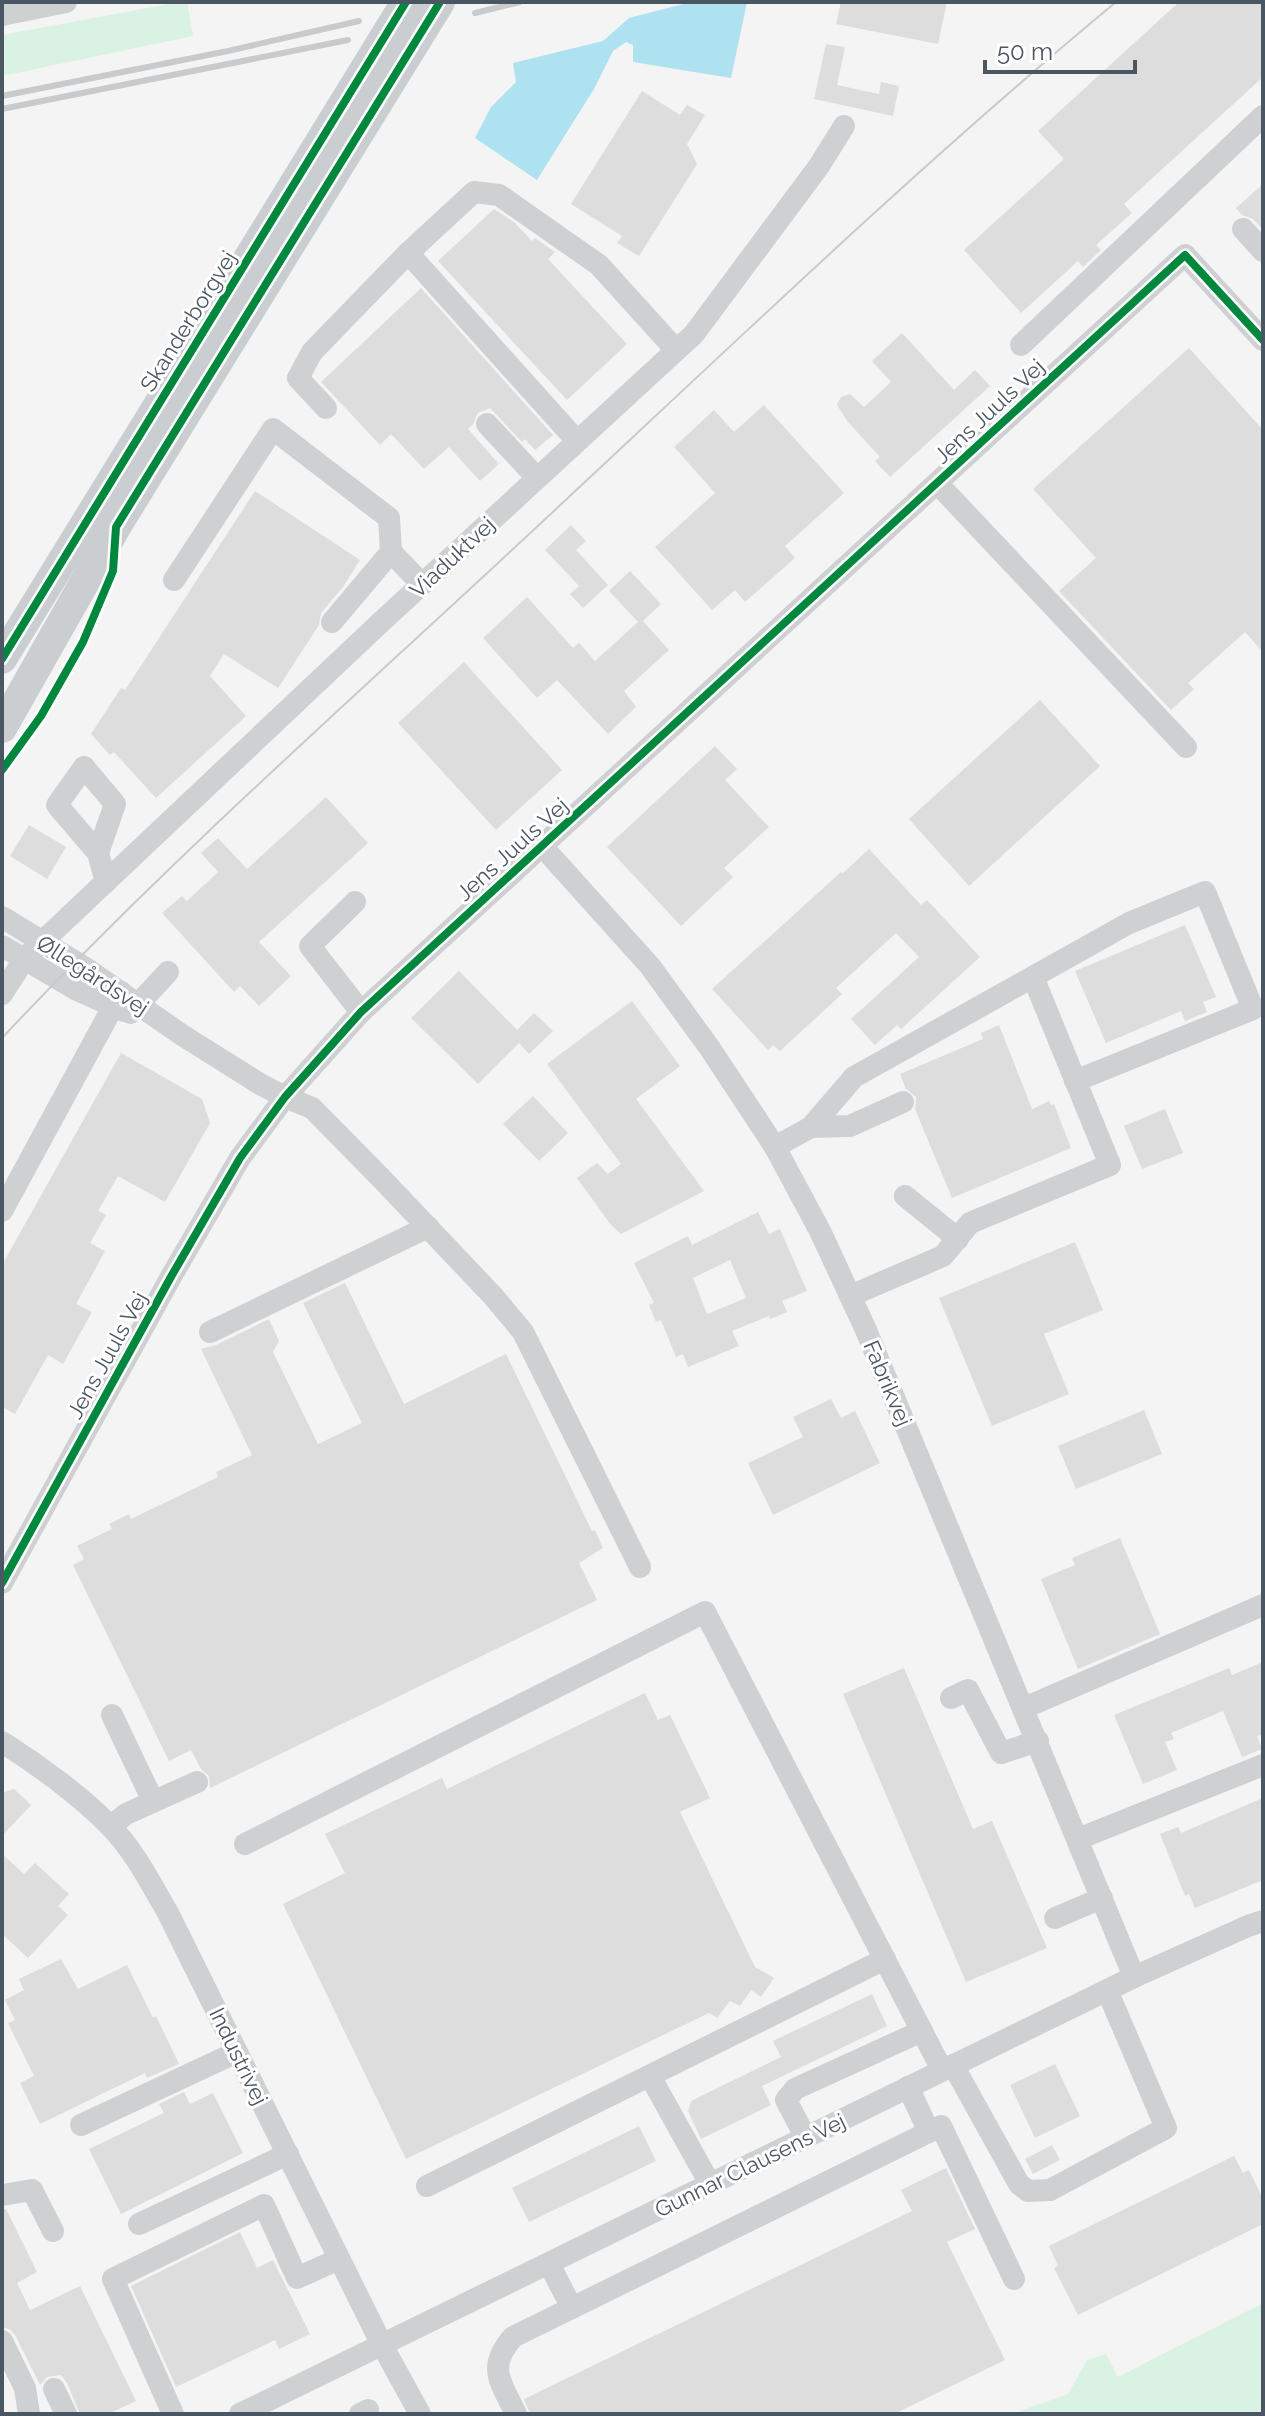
<svg xmlns="http://www.w3.org/2000/svg" width="1265" height="2416" font-family="Raleway,sans-serif">
	<style>
		.green { fill: #d9f2e3 }
		.water { fill: #aee2f0 }
		.building { fill: #ddddde; fill-rule: evenodd }
		.lines { fill: none; stroke-linecap: round; stroke-linejoin: round }
		.minor { stroke: #ced0d2; stroke-width: 22 }
		.major { stroke: #caced1; stroke-width: 30 }
		.tram { stroke: #c9cacc; stroke-width: 2 }
		.rail { stroke: #c9cacc; stroke-width: 6 }
		.cycleway-casing { stroke: #fff; stroke-width: 13 }
		.cycleway { stroke: #00873e; stroke-width: 8 }
		.labels { text-anchor: middle; dominant-baseline: central; stroke-width: 6; stroke-linejoin: round; paint-order: stroke }
		.street-label { font-size: 22px; fill: #4a5661; stroke: #fff }
	</style>
	<rect width="100%" height="100%" fill="#f4f4f4"/>
	<g class="green">
		<path d="M180 2H187L193 36 2 76V35Z"/>
		<path d="M1263 2303V2414H1012L1068 2394 1087 2360 1106 2354 1118 2377Z"/>
	</g>
	<path class="water" d="M691 2H747L731 78 633 62V45L626 42 613 51 594 89 537 180 475 138 491 107 516 82 513 63 603 41 629 18Z"/>
	<g class="building">
		<path d="M841 2H947L938 44 836 24Z"/>
		<path d="M1179 2H1263V77L1124 204 1132 213 1096 245 1101 250 1083 267 1078 261 1021 313 964 250 1064 159 1038 131Z"/>
		<path d="M826 44 845 47 837 85 879 94 881 82 899 86 893 116 814 99Z"/>
		<path d="M642 91 680 115 687 105 705 115 687 144 697 164 639 256 617 243 622 236 571 204Z"/>
		<path d="M1263 184V230L1253 219 1242 215 1236 208Z"/>
		<path d="M494 209 515 223 532 241 535 238 555 252 548 259 627 344 567 400 438 261Z"/>
		<path d="M421 288 553 435 535 450 525 439 522 442 490 408 478 413 473 424 468 429 499 464 480 481 449 447 424 469 391 434 380 445 321 382Z"/>
		<path d="M902 333 954 390 975 370 990 386 890 477 875 461 880 457 848 422 837 405 841 397 850 394 864 407 891 382 872 361Z"/>
		<path d="M1189 348 1263 430V652L1245 632 1188 683 1194 689 1171 710 1059 591 1096 558 1033 489Z"/>
		<path d="M764 405 844 493 785 546 795 558 745 602 735 590 712 610 655 547 715 493 674 447 714 410 734 432Z"/>
		<path d="M255 491 360 560 343 587 321 613 319 625 278 688 224 654 210 676 246 716 156 798 114 752 110 755 91 734 121 688 125 690Z"/>
		<path d="M571 525 586 541 576 550 608 585 583 608 570 594 579 586 545 550Z"/>
		<path d="M630 571 661 604 643 621 669 650 624 691 636 707 608 734 557 680 537 698 483 638 527 597 573 648 579 643 595 661 638 622 609 591Z"/>
		<path d="M464 662 562 770 496 830 398 723Z"/>
		<path d="M1040 700 1100 766 969 886 909 819Z"/>
		<path d="M715 746 737 769 725 780 769 827 724 868 733 877 681 926 607 847Z"/>
		<path d="M326 797 368 843 259 942 291 976 259 1006 240 986 234 992 162 913 182 896 187 901 218 872 201 853 218 838 247 869Z"/>
		<path d="M29 825 66 847 47 879 10 856Z"/>
		<path d="M869 849 921 905 927 900 980 957 901 1029 897 1025 875 1045 851 1019 919 957 896 933 836 988 842 994 780 1051 773 1045 768 1050 712 989 841 872 842 874Z"/>
		<path d="M1185 925 1216 997 1203 1002 1207 1012 1185 1021 1181 1011 1106 1043 1075 971Z"/>
		<path d="M459 971 517 1030 534 1013 553 1031 529 1054 519 1043 478 1084 411 1018Z"/>
		<path d="M632 1001 680 1066 636 1099 704 1191 621 1234 611 1225 577 1178 597 1163 608 1174 621 1164 547 1064Z"/>
		<path d="M999 1025 1032 1109 1049 1101 1051 1105 1054 1104 1071 1148 952 1198 915 1109 916 1097 906 1089 900 1074 983 1039 981 1033Z"/>
		<path d="M121 1053 202 1099 210 1123 165 1202 118 1176 98 1211 106 1215 90 1243 105 1251 76 1304 92 1312 63 1364 48 1355 15 1414 2 1407V1265Z"/>
		<path d="M533 1096 568 1133 539 1161 503 1124Z"/>
		<path d="M1165 1109 1183 1153 1142 1169 1124 1126Z"/>
		<path d="M758 1212 769 1234 780 1229 807 1291 782 1301 787 1312 770 1319 769 1316 732 1331 739 1346 688 1367 683 1354 676 1357 661 1320 656 1322 649 1305 654 1303 634 1263 688 1236 692 1245ZM730 1260 746 1298 707 1314 693 1278Z"/>
		<path d="M1075 1242 1103 1310 1044 1334 1069 1394 992 1426 939 1298Z"/>
		<path d="M345 1283 404 1404 506 1354 592 1531 595 1530 603 1548 579 1563 597 1600 210 1788 209 1776 201 1769 191 1750 169 1761 73 1565 84 1559 77 1546 112 1529 109 1524 129 1514 131 1519 218 1477 216 1472 252 1455 201 1349 216 1345 269 1319 279 1341 273 1352 318 1444 362 1423 303 1303Z"/>
		<path d="M831 1399 841 1418 855 1411 880 1463 773 1515 748 1463 803 1437 793 1417Z"/>
		<path d="M1144 1410 1162 1454 1076 1489 1058 1446Z"/>
		<path d="M1120 1538 1160 1634 1078 1669 1041 1579 1075 1565 1072 1558Z"/>
		<path d="M1263 1662V1734L1257 1736 1262 1749 1242 1757 1223 1711 1171 1733 1174 1739 1165 1742 1177 1770 1143 1784 1114 1715 1229 1668 1232 1675Z"/>
		<path d="M904 1668 973 1829 992 1821 1047 1948 966 1982 843 1694Z"/>
		<path d="M645 1693 658 1720 670 1715 710 1798 680 1812 755 1967 774 1978 761 1997 751 1990 740 2006 730 2001 717 2018 709 2013 406 2159 283 1904 345 1873 325 1834 442 1778 447 1789Z"/>
		<path d="M14 1789 31 1805 2 1836V1793Z"/>
		<path d="M1263 1798V1880L1195 1908 1189 1894 1185 1896 1160 1834 1178 1827 1181 1833Z"/>
		<path d="M2 1854 24 1874 35 1863 69 1894 58 1906 68 1915 28 1958 2 1934Z"/>
		<path d="M61 1959 78 1989 127 1965 153 2018 156 2016 179 2064 147 2078 145 2073 40 2124 20 2083 34 2076 8 2023 15 2020 5 2000 24 1990 19 1979Z"/>
		<path d="M872 1994 887 2026 762 2086 771 2105 701 2139 688 2111 691 2101 781 2057 773 2041Z"/>
		<path d="M1055 2064 1080 2116 1035 2138 1010 2085Z"/>
		<path d="M184 2092 190 2104 213 2093 243 2153 121 2214 89 2149 164 2113 159 2104Z"/>
		<path d="M639 2126 656 2161 529 2222 512 2188Z"/>
		<path d="M1052 2145 1060 2160 1033 2174 1025 2159Z"/>
		<path d="M1234 2156 1243 2173 1249 2170 1263 2199V2224L1078 2315 1054 2268 1058 2266 1049 2246Z"/>
		<path d="M946 2168 975 2229 947 2242 1005 2360 894 2414H530L524 2399 912 2211 901 2190Z"/>
		<path d="M2 2209H6L37 2272 17 2283 30 2310 80 2286 136 2401 108 2414H80L67 2383 61 2375 47 2377 40 2385 15 2335 9 2329 2 2327Z"/>
		<path d="M240 2232 257 2268 273 2260 310 2334 279 2349 275 2340 176 2387 131 2286Z"/>
	</g>
	<g class="lines">
		<g class="minor">
			<path d="M2 15 66 2"/>
			<path d="M1243 229 1263 251"/>
			<path d="M408 253 577 441"/>
			<path d="M1021 345 1263 116"/>
			<path d="M326 408 298 378 312 352 408 253 474 192 499 195 599 265 676 350"/>
			<path d="M487 424 537 478"/>
			<path d="M937 483 1186 747"/>
			<path d="M391 552 422 584"/>
			<path d="M174 580 273 429 389 518 391 552 332 622"/>
			<path d="M542 846 650 966 709 1047 775 1147 820 1231 866 1330 1134 1977"/>
			<path d="M98 853 115 804 84 767 57 805 98 853 106 882"/>
			<path d="M355 902 310 946 361 1012"/>
			<path d="M2 917 90 971 182 1035 260 1084 285 1097 312 1108 380 1177 493 1296 523 1332 640 1567"/>
			<path d="M2 946 77 990 124 1011"/>
			<path d="M2 994 25 958 380 623 694 334 819 166 844 126"/>
			<path d="M130 1013 168 972"/>
			<path d="M811 1127 850 1126 903 1102"/>
			<path d="M775 1147 811 1127 854 1077 1129 923 1205 892 1253 1009 1075 1081"/>
			<path d="M905 1196 958 1239"/>
			<path d="M2 1211 121 992"/>
			<path d="M850 1296 943 1256 970 1223 1110 1165 1033 977"/>
			<path d="M210 1332 428 1227"/>
			<path d="M2 1583 172 1275 240 1158 285 1097 361 1012 1185 255 1263 340"/>
			<path d="M951 1698 968 1690 1001 1753 1038 1741"/>
			<path d="M1024 1708 1263 1605"/>
			<path d="M112 1715 153 1801"/>
			<path d="M2 1742C37 1764 81 1796 110 1826 134 1850 151 1884 168 1913L382 2345 420 2414"/>
			<path d="M111 1826 126 1814 197 1782"/>
			<path d="M1078 1839 1263 1765"/>
			<path d="M245 1844 705 1612 942 2070"/>
			<path d="M1055 1918 1102 1898"/>
			<path d="M953 2065 1019 2184 1028 2191 1050 2190 1166 2128 1107 1990"/>
			<path d="M650 2076 710 2184"/>
			<path d="M908 2087 929 2132"/>
			<path d="M81 2125 237 2052"/>
			<path d="M806 2138 786 2100 795 2089 922 2031"/>
			<path d="M427 2186 885 1959"/>
			<path d="M2 2195 32 2190 53 2231"/>
			<path d="M139 2224 288 2154"/>
			<path d="M549 2264 572 2308"/>
			<path d="M2 2341 25 2388 29 2414"/>
			<path d="M54 2389 66 2414"/>
			<path d="M173 2414 113 2279 264 2205 297 2278 339 2259"/>
			<path d="M240 2414 1134 1977 1248 1926 1263 1921"/>
			<path d="M360 2414 368 2410"/>
			<path d="M516 2414C501 2382 486 2368 513 2337L941 2126 1014 2279"/>
		</g>
		<g class="major">
			<path d="M2 659 406 2"/>
			<path d="M2 728 116 527 440 2"/>
		</g>
		<path class="tram" d="M2 1038C168 861 350 701 527 536 721 356 912 171 1116 2"/>
		<g class="rail">
			<path d="M475 13 520 2"/>
			<path d="M2 96 228 51 359 21"/>
			<path d="M2 109 348 40"/>
		</g>
		<g class="cycleway-casing">
			<g id="cycleway">
				<path d="M2 659 406 2"/>
				<path d="M2 770 41 716 83 642 113 571 116 527 440 2"/>
				<path d="M2 1583 172 1275 240 1158 285 1097 361 1012 1185 255 1263 340"/>
			</g>
		</g>
		<use href="#cycleway" class="cycleway"/>
	</g>
	<g class="labels">
		<g class="street-label">
			<text transform="translate(188 321) rotate(-58)">Skanderborgvej</text>
			<text transform="translate(989 411) rotate(-43)">Jens Juuls Vej</text>
			<text transform="translate(452 557) rotate(-43)">Viaduktvej</text>
			<text transform="translate(512 849) rotate(-42)">Jens Juuls Vej</text>
			<text transform="translate(93 975) rotate(33)">Øllegårdsvej</text>
			<text transform="translate(107 1355) rotate(-61)">Jens Juuls Vej</text>
			<text transform="translate(888 1383) rotate(67)">Fabrikvej</text>
			<text transform="translate(239 2056) rotate(64)">Industrivej</text>
			<text transform="translate(750 2165) rotate(-26)">Gunnar Clausens Vej</text>
		</g>
	</g>
	<rect width="1265" height="2416" fill="none" stroke="#4a5661" stroke-width="8"/>
	<path d="M985 60v12h150v-12" fill="none" stroke="#4a5661" stroke-width="4"/>
	<text x="997" y="60" font-size="24" fill="#4a5661" stroke="#ffffff" stroke-width="6" paint-order="stroke">50 m</text>
</svg>
